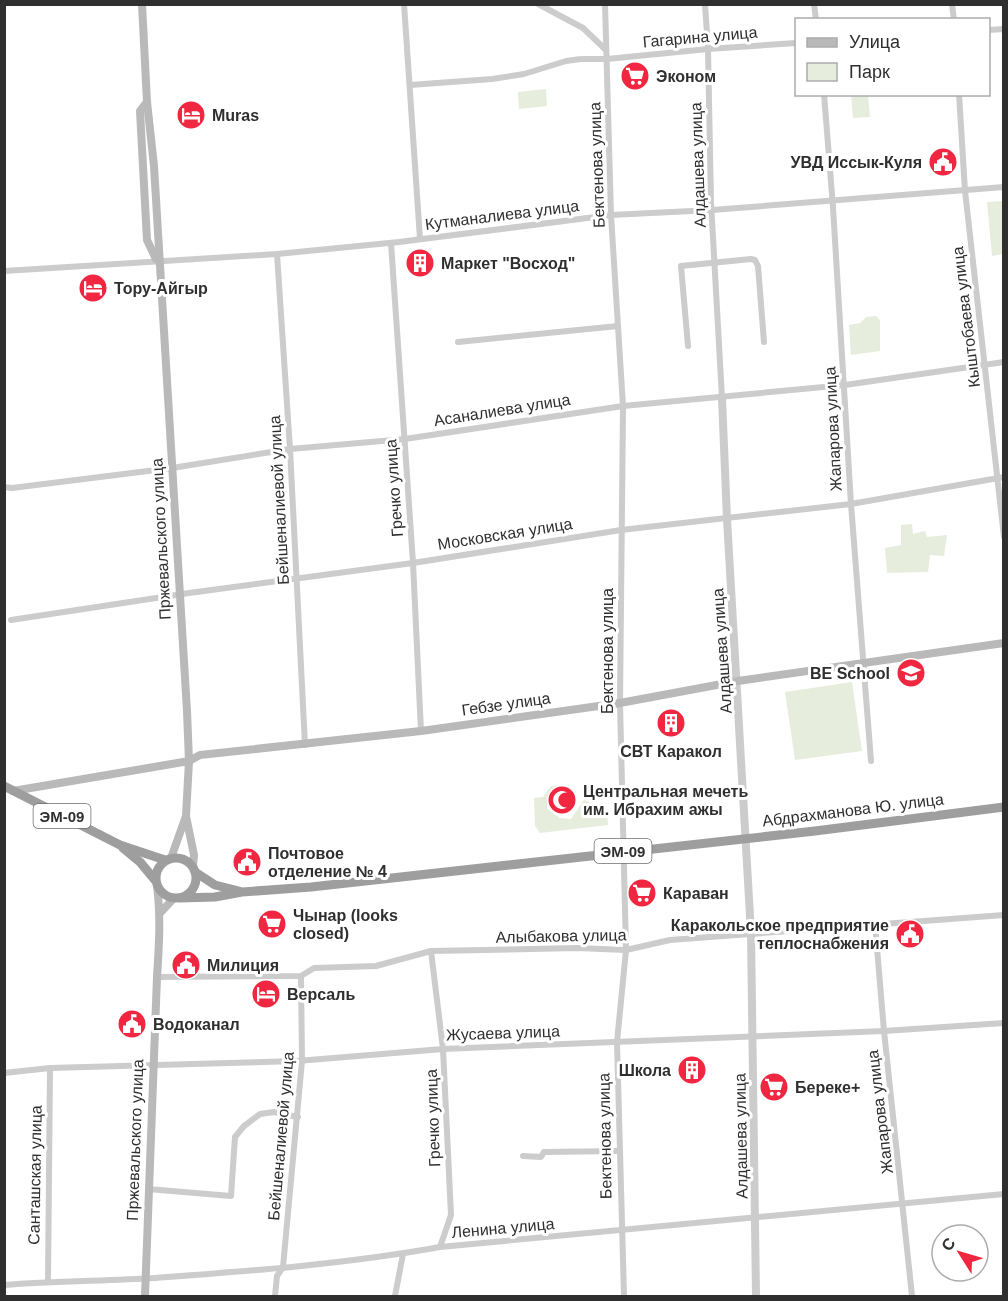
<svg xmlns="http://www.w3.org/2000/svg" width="1008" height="1301" font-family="Helvetica,sans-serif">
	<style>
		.green { fill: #e6eddc }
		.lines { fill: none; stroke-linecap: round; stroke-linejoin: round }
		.minor { stroke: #ccc; stroke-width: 6 }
		.tertiary { stroke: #ccc; stroke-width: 8 }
		.secondary { stroke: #b9b9b9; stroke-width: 8 }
		.trunk { stroke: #9e9e9e; stroke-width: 9 }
		.labels { text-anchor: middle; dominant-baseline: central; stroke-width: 6; stroke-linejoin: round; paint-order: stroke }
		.shield { fill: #fff; stroke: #6d6d6d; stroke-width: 1.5 }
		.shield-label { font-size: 15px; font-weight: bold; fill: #2f2f2f }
		.street-label { font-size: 16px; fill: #2f2f2f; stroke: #fff }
		.poi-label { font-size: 16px; font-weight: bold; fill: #2f2f2f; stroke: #fff; text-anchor: start }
	</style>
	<rect width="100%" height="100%" fill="#fff"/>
	<g class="green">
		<path d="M546 89 547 106 519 109 518 92Z"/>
		<path d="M851 95H868L870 117 853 118Z"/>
		<path d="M1003 201V254L992 256 987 202Z"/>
		<path d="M876 316 880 320V351L851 355 849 325 860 323 866 317Z"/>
		<path d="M912 524 913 534 925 531 927 537 947 535 944 556 930 555 928 572 887 573 885 548 901 545V525Z"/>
		<path d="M852 682 862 751 795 760 785 692Z"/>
		<path d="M561 785 547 805V809L560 818 571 819 584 800 603 807 607 812 608 825 540 833 535 826 534 798 543 797 551 786Z"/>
	</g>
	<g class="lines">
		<g class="minor">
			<path d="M404 4 420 239"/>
			<path d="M538 4 583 28 606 50"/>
			<path d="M605 4 611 215 623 406 620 703 626 950 617 1042 624 1296"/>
			<path d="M705 4 708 49 711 202 722 398"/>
			<path d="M814 4 816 20"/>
			<path d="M952 4 954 20"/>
			<path d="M988 30 1004 29"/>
			<path d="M410 85 492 79 524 74 566 61 581 59H607L708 49 796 43"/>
			<path d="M824 94 833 207 851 504 871 761"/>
			<path d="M959 94 965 191 1004 537"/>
			<path d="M391 243 413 563 421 731"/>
			<path d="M277 254 290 449 305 745"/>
			<path d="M4 271 277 254 399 242 611 215 712 210 1004 187"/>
			<path d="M458 342 618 326"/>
			<path d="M688 346 681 266 751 259 755 260 758 266 764 342"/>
			<path d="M4 487 12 488 172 468 290 449 405 439 623 406 845 385 1004 362"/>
			<path d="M11 620 189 593 413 563 621 530 851 504 1004 477"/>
			<path d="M875 924 884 1031 912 1296"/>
			<path d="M431 951 443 1049 451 1215 440 1247"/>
			<path d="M157 977 301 976 314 968 376 966 431 951 577 948 626 950 670 940 1004 915"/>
			<path d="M4 1073 50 1068 297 1061 443 1049 884 1031 1004 1023"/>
			<path d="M523 1156 541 1157 544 1152 619 1151"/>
			<path d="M148 1189 231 1196 235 1137 244 1126 260 1114 274 1112 298 1117"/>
			<path d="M48 1282 50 1068"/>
			<path d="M4 1285C55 1281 105 1281 155 1278 250 1271 346 1264 440 1247L1004 1194"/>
			<path d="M275 1296 277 1276 283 1267 302 1061 301 976"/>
			<path d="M395 1296 403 1254"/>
		</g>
		<path class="tertiary" d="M722 398 727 519 751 933 756 1296"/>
		<g class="secondary">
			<path d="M142 4 147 102 154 166 187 711 189 761 186 816 194 855 193 866"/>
			<path d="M147 102 140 111 147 240 156 259"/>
			<path d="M13 791 189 761 200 755 421 731 620 703 738 681 1004 643"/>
			<path d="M171 858 186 816"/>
			<path d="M161 912 174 898"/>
			<path d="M145 1296 157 977C159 946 161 917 157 886"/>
		</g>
		<g class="trunk">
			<path d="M4 786 120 845 165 860"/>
			<path d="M123 848 140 862 155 880"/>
			<circle cx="176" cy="878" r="20"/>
			<path d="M195 872 215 885 239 891"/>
			<path d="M180 898 215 897 242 892 311 887 815 831 1004 807"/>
		</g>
	</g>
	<defs>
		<g id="supermarket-disc" transform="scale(1.5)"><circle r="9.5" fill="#f12640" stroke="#fff"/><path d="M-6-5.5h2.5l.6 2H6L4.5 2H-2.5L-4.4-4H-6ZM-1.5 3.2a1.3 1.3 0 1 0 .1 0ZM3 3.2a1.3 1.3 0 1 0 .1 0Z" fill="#fff"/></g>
		<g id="hotel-disc" transform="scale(1.5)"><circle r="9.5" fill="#f12640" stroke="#fff"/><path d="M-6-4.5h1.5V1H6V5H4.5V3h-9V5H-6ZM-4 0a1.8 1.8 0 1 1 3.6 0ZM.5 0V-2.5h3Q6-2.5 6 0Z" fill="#fff"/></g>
		<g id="civic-disc" transform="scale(1.5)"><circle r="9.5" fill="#f12640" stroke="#fff"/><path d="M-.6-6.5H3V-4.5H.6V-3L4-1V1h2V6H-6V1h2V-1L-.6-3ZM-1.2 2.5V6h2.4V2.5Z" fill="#fff"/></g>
		<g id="building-disc" transform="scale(1.5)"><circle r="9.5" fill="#f12640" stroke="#fff"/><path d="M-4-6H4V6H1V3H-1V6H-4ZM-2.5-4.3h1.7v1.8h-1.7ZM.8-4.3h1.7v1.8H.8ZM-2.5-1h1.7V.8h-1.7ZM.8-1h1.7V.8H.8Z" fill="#fff"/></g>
		<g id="school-disc" transform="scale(1.5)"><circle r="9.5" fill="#f12640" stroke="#fff"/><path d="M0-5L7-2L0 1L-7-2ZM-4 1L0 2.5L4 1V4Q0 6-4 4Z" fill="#fff"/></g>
		<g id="mosque-disc" transform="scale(1.5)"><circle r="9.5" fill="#f12640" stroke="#fff"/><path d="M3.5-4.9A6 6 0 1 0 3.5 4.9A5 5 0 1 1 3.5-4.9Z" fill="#fff"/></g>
	</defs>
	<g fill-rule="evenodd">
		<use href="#supermarket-disc" x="635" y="76"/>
		<use href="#hotel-disc" x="191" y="115"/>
		<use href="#civic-disc" x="943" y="162"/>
		<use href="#building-disc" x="420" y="263"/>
		<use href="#hotel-disc" x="93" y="288"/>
		<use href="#school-disc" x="911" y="673"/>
		<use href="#building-disc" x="671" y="723"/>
		<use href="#mosque-disc" x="562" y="800"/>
		<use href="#civic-disc" x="247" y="862"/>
		<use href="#supermarket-disc" x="642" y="893"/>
		<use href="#supermarket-disc" x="272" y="924"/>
		<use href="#civic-disc" x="910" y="934"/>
		<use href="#civic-disc" x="186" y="965"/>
		<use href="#hotel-disc" x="266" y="994"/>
		<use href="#civic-disc" x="132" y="1024"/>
		<use href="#building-disc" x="692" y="1070"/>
		<use href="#supermarket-disc" x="774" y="1087"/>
	</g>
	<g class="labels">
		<g class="shield">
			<rect x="33.5" y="804" width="57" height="24" rx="4.5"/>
			<rect x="594.5" y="839" width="57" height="24" rx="4.5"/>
		</g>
		<g class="shield-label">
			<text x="62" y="816">ЭМ-09</text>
			<text x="623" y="851">ЭМ-09</text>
		</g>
		<g class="street-label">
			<text transform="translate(700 37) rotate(-5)">Гагарина улица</text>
			<text transform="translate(597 165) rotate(-92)">Бектенова улица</text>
			<text transform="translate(698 165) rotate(-92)">Алдашева улица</text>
			<text transform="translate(502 215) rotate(-7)">Кутманалиева улица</text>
			<text transform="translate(966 317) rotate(-97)">Кыштобаева улица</text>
			<text transform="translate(502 410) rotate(-9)">Асаналиева улица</text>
			<text transform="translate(833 429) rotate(-93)">Жапарова улица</text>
			<text transform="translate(394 488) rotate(-94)">Гречко улица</text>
			<text transform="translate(279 500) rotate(-93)">Бейшеналиевой улица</text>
			<text transform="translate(505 534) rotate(-9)">Московская улица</text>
			<text transform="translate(161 539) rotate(-93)">Пржевальского улица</text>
			<text transform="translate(607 651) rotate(-90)">Бектенова улица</text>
			<text transform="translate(722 651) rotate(-94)">Алдашева улица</text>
			<text transform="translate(506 704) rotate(-8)">Гебзе улица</text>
			<text transform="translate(853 810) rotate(-7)">Абдрахманова Ю. улица</text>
			<text transform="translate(561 936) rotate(-1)">Алыбакова улица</text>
			<text transform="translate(503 1033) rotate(-2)">Жусаева улица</text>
			<text transform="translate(880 1112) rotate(-97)">Жапарова улица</text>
			<text transform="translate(433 1118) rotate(-92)">Гречко улица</text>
			<text transform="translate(281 1136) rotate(-85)">Бейшеналиевой улица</text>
			<text transform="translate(605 1136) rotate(-91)">Бектенова улица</text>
			<text transform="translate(741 1136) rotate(-91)">Алдашева улица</text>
			<text transform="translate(135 1140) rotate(-88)">Пржевальского улица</text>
			<text transform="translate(35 1175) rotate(-89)">Санташская улица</text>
			<text transform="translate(503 1228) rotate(-5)">Ленина улица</text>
		</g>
		<g class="poi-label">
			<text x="656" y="76">Эконом</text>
			<text x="212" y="115">Muras</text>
			<text x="922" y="162" text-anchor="end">УВД Иссык-Куля</text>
			<text x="441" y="263">Маркет "Восход"</text>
			<text x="114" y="288">Тору-Айгыр</text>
			<text x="890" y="673" text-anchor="end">BE School</text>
			<text x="671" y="751" text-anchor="middle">СВТ Каракол</text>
			<text x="583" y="791">Центральная мечеть<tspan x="583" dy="18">им. Ибрахим ажы</tspan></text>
			<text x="268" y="853">Почтовое<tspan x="268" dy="18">отделение № 4</tspan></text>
			<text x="663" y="893">Караван</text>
			<text x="293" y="915">Чынар (looks<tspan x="293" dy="18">closed)</tspan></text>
			<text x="889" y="925" text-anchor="end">Каракольское предприятие<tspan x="889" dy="18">теплоснабжения</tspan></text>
			<text x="207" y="965">Милиция</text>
			<text x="287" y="994">Версаль</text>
			<text x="153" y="1024">Водоканал</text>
			<text x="671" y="1070" text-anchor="end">Школа</text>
			<text x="795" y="1087">Береке+</text>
		</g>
	</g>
	<rect width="1008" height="1301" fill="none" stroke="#2f2f2f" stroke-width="12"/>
	<rect x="795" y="18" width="195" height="78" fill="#ffffff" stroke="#acacac" stroke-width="1.5"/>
	<rect x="807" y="38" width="30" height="9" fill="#b9b9b9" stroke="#acacac" stroke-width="1.5"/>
	<text x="849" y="48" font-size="18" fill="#2f2f2f">Улица</text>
	<rect x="807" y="63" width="30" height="18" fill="#e6eddc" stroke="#acacac" stroke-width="1.5"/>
	<text x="849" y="78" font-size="18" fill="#2f2f2f">Парк</text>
	<g transform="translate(960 1253) rotate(307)"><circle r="28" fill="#ffffff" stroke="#acacac" stroke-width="1.5"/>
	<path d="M0-4.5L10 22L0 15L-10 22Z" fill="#f12640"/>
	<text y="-9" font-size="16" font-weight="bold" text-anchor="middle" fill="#2f2f2f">С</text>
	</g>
</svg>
